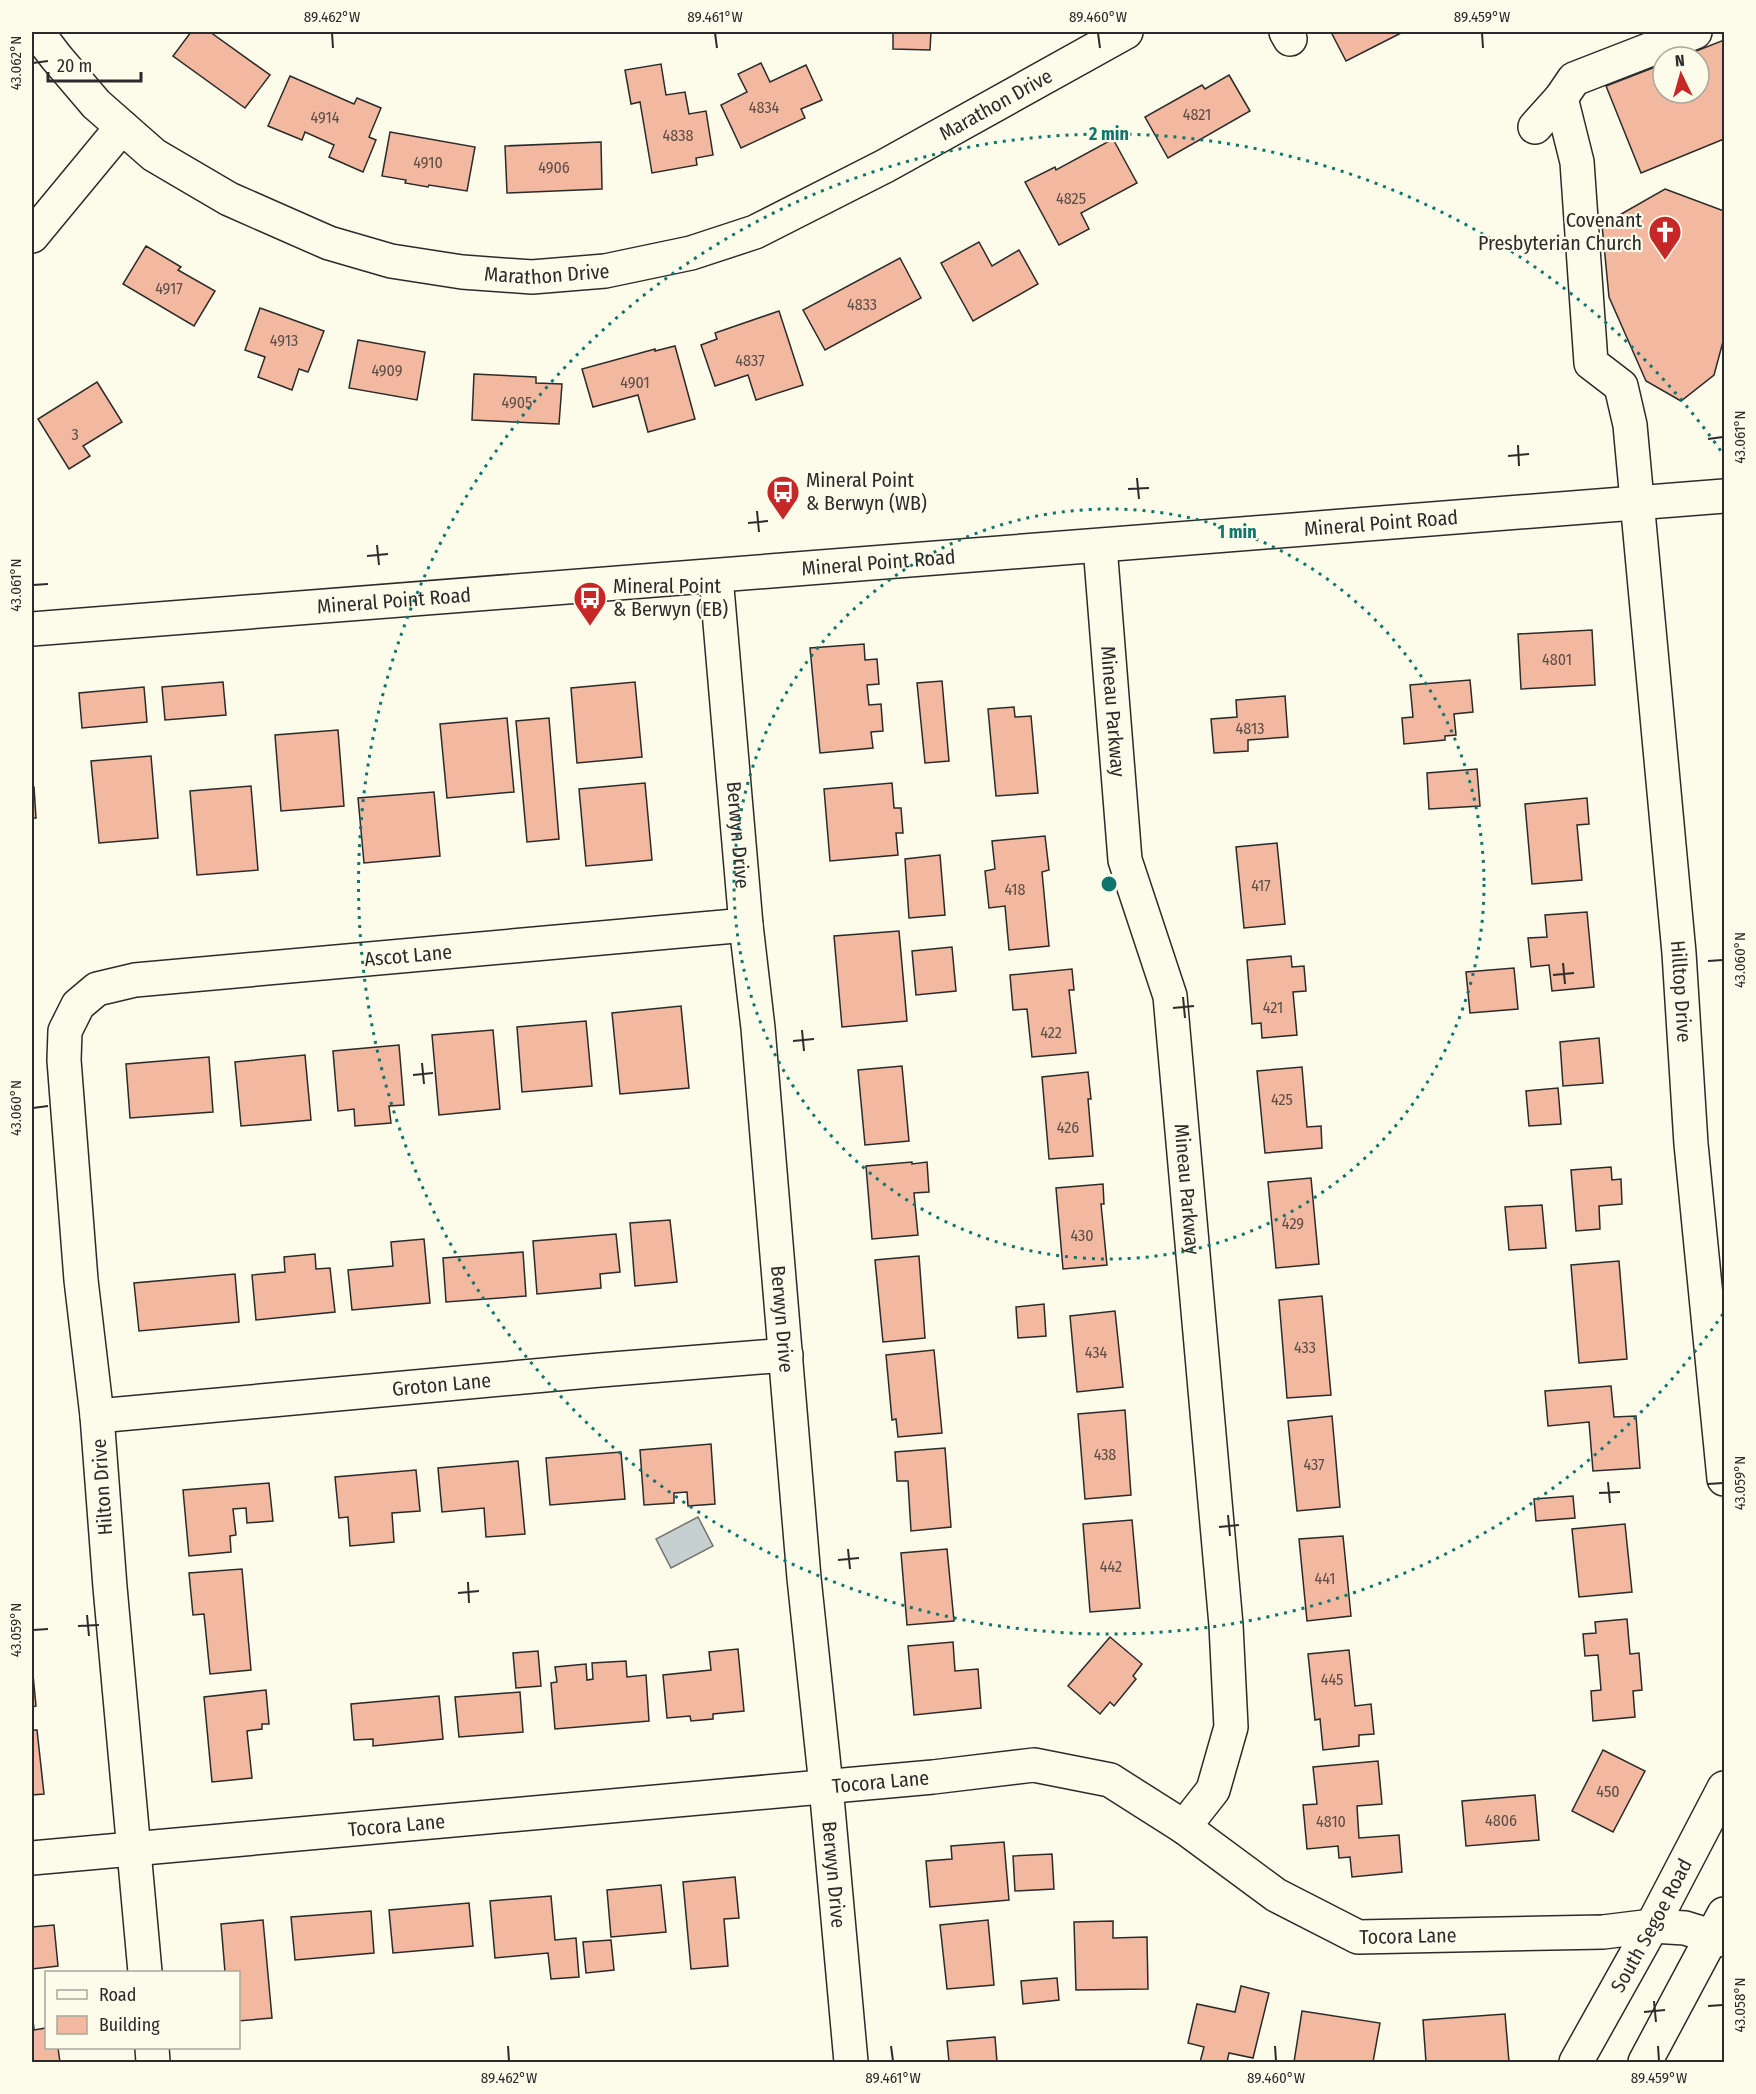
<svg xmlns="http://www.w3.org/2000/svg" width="1756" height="2094" font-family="'Fira Sans Condensed',sans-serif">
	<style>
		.water { fill: #c7d0d0; stroke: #74746e; stroke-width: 1.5 }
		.building { fill: #f2b8a0; stroke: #2b2b2b; stroke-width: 1.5 }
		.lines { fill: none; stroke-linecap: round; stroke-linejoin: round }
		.minor-casing { stroke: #2b2b2b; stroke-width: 36 }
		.major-casing { stroke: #2b2b2b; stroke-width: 36 }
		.minor { stroke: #fdfbea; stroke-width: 33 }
		.major { stroke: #fdfbea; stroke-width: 33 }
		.ticks { fill: none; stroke: #2b2b2b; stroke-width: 2 }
		.ring { fill: none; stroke: #0f766e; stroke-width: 3; stroke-dasharray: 3 6 }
		.labels { text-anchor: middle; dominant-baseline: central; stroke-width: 4.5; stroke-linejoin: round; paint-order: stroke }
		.number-label { font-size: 16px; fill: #5d4e48 }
		.street-label { font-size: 20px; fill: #2b2b2b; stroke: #fdfbea }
		.poi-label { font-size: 20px; fill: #2b2b2b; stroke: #fdfbea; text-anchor: start }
		.centre { fill: #0f766e; stroke: #fdfbea; stroke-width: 3 }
		.ring-label { font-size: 18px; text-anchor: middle; font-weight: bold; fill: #0f766e; stroke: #fdfbea; stroke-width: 4.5; stroke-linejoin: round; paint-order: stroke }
		.neatline { fill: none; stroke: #2b2b2b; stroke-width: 2 }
		.ticks-label { font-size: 15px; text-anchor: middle; fill: #2b2b2b }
	</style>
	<rect width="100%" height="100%" fill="#fdfbea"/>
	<path class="water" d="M698 1517 713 1546 671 1568 656 1539Z"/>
	<g class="building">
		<path d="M191 32H210L270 75 245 108 173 56Z"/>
		<path d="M893 32H931L930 50 893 49Z"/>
		<path d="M1331 32H1403L1346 61Z"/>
		<path d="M1724 40V139L1641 173 1606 86 1663 64V93H1699V57H1681Z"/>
		<path d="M761 63 770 82 806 65 822 100 801 109 805 118 741 148 721 105 747 92 738 74Z"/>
		<path d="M661 64 666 95 685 92 689 114 706 111 713 155 696 158 697 165 652 173 640 102 631 104 625 70Z"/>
		<path d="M1229 75 1250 111 1168 158 1145 117 1202 85 1205 89Z"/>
		<path d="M290 76 354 104 357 98 381 108 369 137 376 140 363 172 329 157 334 145 305 132 302 140 268 126Z"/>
		<path d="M390 132 475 147 467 191 429 185 428 187 405 183 406 180 382 176Z"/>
		<path d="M1113 139 1137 183 1081 213 1089 229 1059 245 1025 182 1055 167 1056 170Z"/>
		<path d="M601 142 602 189 507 193 505 146Z"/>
		<path d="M1665 189 1724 211V338L1714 375 1681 401 1646 381 1609 297 1602 225Z"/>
		<path d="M979 242 992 266 1019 250 1038 284 973 321 941 263Z"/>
		<path d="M146 246 181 267 178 270 215 291 194 326 123 284Z"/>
		<path d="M900 258 921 298 825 350 803 310Z"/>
		<path d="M260 308 324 331 308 372 299 369 292 390 258 377 265 357 245 350Z"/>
		<path d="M779 311 803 385 756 400 748 375 715 386 701 345 717 339 715 333Z"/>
		<path d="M358 340 425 352 417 400 349 388Z"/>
		<path d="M675 346 695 419 648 432 638 395 593 407 582 369 655 349V351Z"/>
		<path d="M474 374 536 377V383L562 384 559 424 472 420Z"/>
		<path d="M97 382 122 422 83 446 90 456 69 469 38 419Z"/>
		<path d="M1592 630 1595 685 1521 689 1518 634Z"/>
		<path d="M864 644 865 660 877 659 879 684 867 685 869 705 881 704 883 731 871 732 873 748 820 753 810 648Z"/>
		<path d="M1470 680 1473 712 1454 714 1456 735 1445 736V740L1404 744 1402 718 1413 717 1410 685Z"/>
		<path d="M942 681 949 761 925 763 917 683Z"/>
		<path d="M223 682 226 715 165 720 162 687Z"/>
		<path d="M635 682 642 757 577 763 571 688Z"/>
		<path d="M144 687 147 722 82 728 79 693Z"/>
		<path d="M1285 696 1288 737 1248 740V751L1214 753 1211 719 1237 717 1236 700Z"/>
		<path d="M1014 707 1015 717 1031 716 1038 793 996 796 988 709Z"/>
		<path d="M507 718 514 792 447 798 440 724Z"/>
		<path d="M549 718 559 839 527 842 516 721Z"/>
		<path d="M338 730 344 806 281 811 275 735Z"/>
		<path d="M151 756 158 838 99 843 91 761Z"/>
		<path d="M1477 769 1480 806 1429 809 1427 773Z"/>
		<path d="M645 783 652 860 586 866 579 789Z"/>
		<path d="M892 783 894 808H901L903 833H896L898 855 830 861 824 789Z"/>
		<path d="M251 786 258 870 197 875 190 791Z"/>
		<path d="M32 787H34L36 818H32Z"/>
		<path d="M434 792 440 856 364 863 358 798Z"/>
		<path d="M1587 798 1589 824 1577 825 1582 880 1532 884 1525 804Z"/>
		<path d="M1045 836 1049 870 1042 872 1049 946 1009 950 1005 906 989 908 985 871 995 869 992 841Z"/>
		<path d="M1277 843 1285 924 1244 928 1236 847Z"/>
		<path d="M940 855 945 915 909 918 905 859Z"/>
		<path d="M1587 912 1594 987 1552 991 1549 965 1531 967 1528 938 1547 937 1545 915Z"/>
		<path d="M899 931 907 1021 842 1027 834 936Z"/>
		<path d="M952 947 956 991 916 995 912 951Z"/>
		<path d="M1291 956 1292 967 1304 966 1306 991 1293 992 1297 1035 1262 1038 1261 1023 1252 1024 1247 960Z"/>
		<path d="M1514 968 1518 1009 1470 1013 1466 972Z"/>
		<path d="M1072 969 1074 990H1069L1076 1053 1032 1057 1027 1009 1013 1010 1010 975Z"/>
		<path d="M681 1006 689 1088 620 1094 612 1013Z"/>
		<path d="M586 1021 592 1086 522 1092 517 1027Z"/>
		<path d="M493 1030 500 1109 439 1115 432 1035Z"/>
		<path d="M1599 1038 1603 1083 1563 1086 1560 1042Z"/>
		<path d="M399 1045 404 1105 389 1106 391 1123 355 1126 354 1109 338 1111 333 1051Z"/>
		<path d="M305 1055 311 1120 241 1126 235 1062Z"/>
		<path d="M209 1057 213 1112 130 1118 126 1064Z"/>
		<path d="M902 1066 909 1141 865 1145 858 1070Z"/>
		<path d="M1302 1067 1307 1127 1321 1126 1322 1148 1265 1153 1257 1071Z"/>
		<path d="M1088 1072 1091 1099H1088L1093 1156 1049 1159 1042 1077Z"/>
		<path d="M1558 1088 1561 1124 1529 1126 1526 1091Z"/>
		<path d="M912 1162V1164L927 1162 929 1192 914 1193 918 1235 872 1239 866 1166Z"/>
		<path d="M1611 1167 1612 1180 1621 1179 1622 1204 1599 1206 1600 1229 1576 1231 1571 1170Z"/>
		<path d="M1311 1178 1319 1264 1276 1268 1268 1182Z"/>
		<path d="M1103 1184 1104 1204H1101L1107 1265 1063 1269 1056 1188Z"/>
		<path d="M1542 1205 1546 1248 1509 1250 1505 1207Z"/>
		<path d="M670 1220 677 1282 635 1286 630 1223Z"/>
		<path d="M616 1234 620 1272 600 1274 601 1288 537 1294 533 1241Z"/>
		<path d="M424 1239 430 1303 352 1310 348 1270 393 1266 391 1242Z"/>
		<path d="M523 1252 526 1296 446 1302 443 1258Z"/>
		<path d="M315 1254 316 1269 330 1268 335 1312 256 1320 252 1275 285 1272 284 1257Z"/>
		<path d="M919 1256 925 1338 883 1342 875 1260Z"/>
		<path d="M1619 1261 1627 1359 1579 1363 1571 1265Z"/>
		<path d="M235 1274 239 1322 139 1331 134 1283Z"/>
		<path d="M1322 1296 1331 1395 1287 1398 1279 1300Z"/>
		<path d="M1044 1304 1046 1336 1018 1338 1016 1307Z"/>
		<path d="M1115 1311 1123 1387 1077 1392 1070 1316Z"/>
		<path d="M934 1350 942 1433 898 1437 896 1419 892 1420 886 1355Z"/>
		<path d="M1611 1386 1614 1417 1636 1416 1640 1468 1593 1471 1589 1422 1548 1426 1545 1391Z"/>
		<path d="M1125 1410 1131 1495 1085 1499 1078 1414Z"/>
		<path d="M1332 1416 1340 1507 1297 1511 1288 1421Z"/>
		<path d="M711 1444 715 1504 688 1506 687 1492 674 1493V1503L644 1505 640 1450Z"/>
		<path d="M945 1448 951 1527 911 1531 908 1481H897L895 1452Z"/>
		<path d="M621 1452 625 1499 550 1505 546 1458Z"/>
		<path d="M518 1461 525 1534 486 1537 484 1508 442 1512 438 1468Z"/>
		<path d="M416 1470 420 1511 392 1513 394 1542 350 1546 348 1517 339 1518 335 1477Z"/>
		<path d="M269 1483 273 1521 247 1523 246 1508 233 1509 236 1535 230 1536 231 1552 189 1556 183 1490Z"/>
		<path d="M1573 1496 1575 1518 1536 1521 1534 1499Z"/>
		<path d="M1132 1520 1140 1608 1090 1612 1083 1524Z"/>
		<path d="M1625 1524 1632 1592 1579 1597 1572 1529Z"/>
		<path d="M1343 1536 1351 1616 1307 1621 1299 1539Z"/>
		<path d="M947 1549 954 1621 907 1625 901 1553Z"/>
		<path d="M242 1569 251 1670 210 1674 204 1614 193 1615 189 1573Z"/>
		<path d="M1627 1619 1630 1654 1639 1653 1642 1690 1633 1691 1635 1717 1593 1721 1591 1691 1601 1690 1598 1655 1585 1656 1583 1634 1596 1633 1595 1622Z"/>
		<path d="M1110 1637 1142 1664 1133 1676 1136 1679 1114 1706 1110 1702 1100 1714 1068 1686Z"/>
		<path d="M953 1642 955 1671 978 1669 981 1708 914 1715 908 1646Z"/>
		<path d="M738 1649 744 1711 713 1714V1719L691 1721 690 1716 667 1718 663 1675 711 1670 709 1652Z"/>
		<path d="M1349 1650 1355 1706 1371 1704 1374 1734 1359 1735V1746L1323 1750 1320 1719 1315 1720 1308 1654Z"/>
		<path d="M538 1651 541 1686 516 1688 513 1653Z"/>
		<path d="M626 1661 627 1677 646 1675 649 1721 555 1729 551 1683 557 1682 555 1667 586 1664 587 1680 593 1679 592 1663Z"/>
		<path d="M32 1664 36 1706 32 1707Z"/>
		<path d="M266 1690 269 1724H262V1729L247 1731 252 1778 212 1782 204 1697Z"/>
		<path d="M520 1692 523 1732 459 1737 455 1697Z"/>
		<path d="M439 1696 443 1739 373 1746V1739L354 1740 351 1704Z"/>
		<path d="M32 1730H37L44 1794 32 1795Z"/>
		<path d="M1603 1750 1645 1771 1613 1832 1572 1811Z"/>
		<path d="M1378 1761 1382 1804 1357 1806 1359 1838 1399 1835 1402 1872 1352 1877 1350 1857 1339 1858 1338 1846 1307 1849 1303 1805 1317 1804 1313 1767Z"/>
		<path d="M1535 1795 1539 1840 1466 1846 1462 1801Z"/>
		<path d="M1004 1842 1009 1900 930 1907 926 1861 952 1859 951 1846Z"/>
		<path d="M1052 1854 1054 1889 1015 1891 1013 1856Z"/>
		<path d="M735 1877 739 1918 724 1919 728 1966 691 1969 683 1882Z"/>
		<path d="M661 1885 666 1932 611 1937 607 1890Z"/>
		<path d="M551 1896 555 1940 576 1938 579 1977 551 1979 548 1953 495 1958 490 1901Z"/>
		<path d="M469 1903 473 1946 393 1953 389 1910Z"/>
		<path d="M371 1911 374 1953 295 1960 291 1917Z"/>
		<path d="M263 1920 272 2018 238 2021V1972H225L221 1924Z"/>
		<path d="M988 1920 994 1985 947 1989 940 1925Z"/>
		<path d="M1113 1921V1938L1147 1937 1148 1989 1076 1990 1074 1922Z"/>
		<path d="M54 1925 58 1966 32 1969V1927Z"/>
		<path d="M611 1940 614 1970 586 1973 583 1942Z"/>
		<path d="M1057 1978 1059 2000 1023 2004 1021 1981Z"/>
		<path d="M1241 1986 1269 1993 1253 2058 1229 2053 1227 2062H1200L1204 2047 1188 2043 1197 2004 1235 2012Z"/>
		<path d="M32 2009 34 2030 46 2028V2048H58L60 2062H32Z"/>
		<path d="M1302 2011 1380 2023 1373 2062H1294Z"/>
		<path d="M1505 2014 1509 2062H1426L1423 2020Z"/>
		<path d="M995 2037 997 2062H949L947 2041Z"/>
	</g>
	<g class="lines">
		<g class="minor-casing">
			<g id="minor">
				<path id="s1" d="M37 32 56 57 96 104 154 155 229 199 329 243 391 261 462 272 532 277 605 271 691 253 755 232 885 166 1126 32"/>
				<path d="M1286 32 1290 39"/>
				<path id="s2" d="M1561 98 1577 162 1591 363 1621 386 1630 425 1679 953 1691 1144 1724 1479"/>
				<path d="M1535 127 1561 98 1574 79 1695 32"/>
				<path d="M32 236 122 127"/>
				<path id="s3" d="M1100 546 1125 860 1170 996 1226 1625 1231 1727 1213 1790 1184 1827"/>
				<path id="s4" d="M716 576 746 925 758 1028 804 1578 826 1786 851 2062"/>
				<path id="s5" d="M97 1416 600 1370 786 1355"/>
				<path id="s6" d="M32 1858 933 1777 1034 1765 1110 1780 1184 1827 1276 1895 1358 1937 1603 1932 1652 1926 1685 1928 1724 1940"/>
				<path id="s7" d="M145 1972 110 1587 97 1416 81 1280 64 1060 65 1031 78 1005 97 989 135 980 746 925"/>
				<path d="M152 2048 153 2062"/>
				<path id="s8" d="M1576 2062 1652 1926 1724 1788"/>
				<path d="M1645 2062 1724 1914"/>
			</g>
		</g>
		<g class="major-casing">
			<g id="major">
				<path id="s9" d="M32 629 1724 496"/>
			</g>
		</g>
		<use href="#minor" class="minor"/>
		<use href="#major" class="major"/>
	</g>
	<path class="ticks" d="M332 33 333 48M715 33 717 48M1098 33 1100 48M1482 33 1483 48M33 63 48 61M1708 439 1723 437M1518 445 1519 466M1508 456 1529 454M1137 478 1139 499M1128 489 1149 488M757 511 759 532M748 523 768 521M377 545 379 565M367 556 388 554M33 585 48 584M1708 961 1723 960M1563 963 1565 984M1553 975 1574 973M1183 997 1185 1018M1173 1008 1194 1006M802 1030 804 1051M793 1041 814 1039M422 1063 424 1084M413 1075 433 1073M33 1108 48 1106M1608 1482 1610 1503M1708 1484 1723 1483M1599 1493 1620 1492M1228 1515 1230 1536M1219 1527 1239 1525M848 1549 850 1569M838 1560 859 1558M468 1582 469 1603M458 1593 479 1591M87 1615 89 1636M78 1626 99 1625M33 1630 48 1629M1654 2001 1656 2022M1708 2006 1723 2005M1644 2012 1665 2010M508 2046 509 2061M891 2046 893 2061M1275 2046 1276 2061M1658 2046 1659 2061"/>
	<g class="ring">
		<circle cx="1109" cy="884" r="375"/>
		<path d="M1723 1314A750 750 0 1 1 1723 454"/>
	</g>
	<defs>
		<g id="church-pin" transform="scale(1.725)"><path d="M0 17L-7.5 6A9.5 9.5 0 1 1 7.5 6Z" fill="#c62828" stroke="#fdfbea"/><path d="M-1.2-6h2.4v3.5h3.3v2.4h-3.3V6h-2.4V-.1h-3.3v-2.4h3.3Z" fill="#fff"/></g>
		<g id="bus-pin" transform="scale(1.725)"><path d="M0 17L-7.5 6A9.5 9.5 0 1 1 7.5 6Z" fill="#c62828" stroke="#fdfbea"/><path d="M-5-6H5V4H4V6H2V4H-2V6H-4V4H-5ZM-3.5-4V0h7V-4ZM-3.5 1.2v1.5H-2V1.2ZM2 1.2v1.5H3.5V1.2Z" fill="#fff"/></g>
	</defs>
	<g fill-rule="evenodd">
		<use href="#church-pin" x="1665" y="232"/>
		<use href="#bus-pin" x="783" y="492"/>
		<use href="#bus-pin" x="590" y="598"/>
	</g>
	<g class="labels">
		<g class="number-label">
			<text x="764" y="107">4834</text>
			<text x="1197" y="114">4821</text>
			<text x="325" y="117">4914</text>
			<text x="678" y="135">4838</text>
			<text x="428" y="162">4910</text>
			<text x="554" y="167">4906</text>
			<text x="1071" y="198">4825</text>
			<text x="169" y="288">4917</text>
			<text x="862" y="304">4833</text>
			<text x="284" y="340">4913</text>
			<text x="750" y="360">4837</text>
			<text x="387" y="370">4909</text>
			<text x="635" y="382">4901</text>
			<text x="517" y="402">4905</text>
			<text x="75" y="434">3</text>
			<text x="1557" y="659">4801</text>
			<text x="1250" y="728">4813</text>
			<text x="1261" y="885">417</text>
			<text x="1015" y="889">418</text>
			<text x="1273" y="1007">421</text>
			<text x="1051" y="1032">422</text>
			<text x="1282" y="1099">425</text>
			<text x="1068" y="1127">426</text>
			<text x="1293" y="1223">429</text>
			<text x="1082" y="1235">430</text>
			<text x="1305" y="1347">433</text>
			<text x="1096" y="1352">434</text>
			<text x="1105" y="1454">438</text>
			<text x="1314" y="1464">437</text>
			<text x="1111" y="1566">442</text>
			<text x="1325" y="1578">441</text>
			<text x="1332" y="1679">445</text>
			<text x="1608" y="1791">450</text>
			<text x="1501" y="1820">4806</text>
			<text x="1331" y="1821">4810</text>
		</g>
		<g class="street-label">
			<text stroke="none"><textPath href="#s1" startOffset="1074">Marathon Drive</textPath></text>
			<text stroke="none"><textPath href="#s1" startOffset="588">Marathon Drive</textPath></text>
			<text stroke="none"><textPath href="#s9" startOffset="1353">Mineral Point Road</textPath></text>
			<text stroke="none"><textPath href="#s9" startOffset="849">Mineral Point Road</textPath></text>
			<text stroke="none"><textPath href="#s9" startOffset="363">Mineral Point Road</textPath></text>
			<text stroke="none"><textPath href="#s3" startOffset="166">Mineau Parkway</textPath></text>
			<text stroke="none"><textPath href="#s4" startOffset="260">Berwyn Drive</textPath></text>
			<text stroke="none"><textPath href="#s7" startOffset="1312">Ascot Lane</textPath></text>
			<text stroke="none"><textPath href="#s2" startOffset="914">Hilltop Drive</textPath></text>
			<text stroke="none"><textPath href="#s3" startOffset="652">Mineau Parkway</textPath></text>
			<text stroke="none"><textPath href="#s4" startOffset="746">Berwyn Drive</textPath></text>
			<text stroke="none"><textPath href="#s5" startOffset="346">Groton Lane</textPath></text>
			<text transform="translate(102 1487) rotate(-94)">Hilton Drive</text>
			<text stroke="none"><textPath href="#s6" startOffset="852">Tocora Lane</textPath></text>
			<text stroke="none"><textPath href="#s6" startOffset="366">Tocora Lane</textPath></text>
			<text stroke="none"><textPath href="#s4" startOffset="1304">Berwyn Drive</textPath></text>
			<text stroke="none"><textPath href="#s8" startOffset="156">South Segoe Road</textPath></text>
			<text stroke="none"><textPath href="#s6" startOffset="1428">Tocora Lane</textPath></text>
		</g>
		<g class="poi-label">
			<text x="1642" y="220" text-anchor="end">Covenant<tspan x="1642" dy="23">Presbyterian Church</tspan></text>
			<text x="806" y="480">Mineral Point<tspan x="806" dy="23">&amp; Berwyn (WB)</tspan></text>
			<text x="613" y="586">Mineral Point<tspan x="613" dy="23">&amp; Berwyn (EB)</tspan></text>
		</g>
	</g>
	<circle cx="1109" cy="884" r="9" class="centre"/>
	<g class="ring-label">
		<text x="1109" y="140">2 min</text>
		<text x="1237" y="538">1 min</text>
	</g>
	<rect width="1756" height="2094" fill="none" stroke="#fdfbea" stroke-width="66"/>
	<rect x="45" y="1971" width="195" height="78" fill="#fdfbea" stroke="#a9a89e" stroke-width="1.5"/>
	<rect x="57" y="1990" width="30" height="9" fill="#fdfbea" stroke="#a9a89e" stroke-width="1.5"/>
	<text x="99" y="2001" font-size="18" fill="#2b2b2b">Road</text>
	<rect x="57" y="2016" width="30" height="18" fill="#f2b8a0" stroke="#a9a89e" stroke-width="1.5"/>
	<text x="99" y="2031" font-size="18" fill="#2b2b2b">Building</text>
	<g transform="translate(1681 75) rotate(355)"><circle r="28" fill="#fdfbea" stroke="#a9a89e" stroke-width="1.5"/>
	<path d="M0-4.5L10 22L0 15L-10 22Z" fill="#c62828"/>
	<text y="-9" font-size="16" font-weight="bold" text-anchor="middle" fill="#2b2b2b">N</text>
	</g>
	<path d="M48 72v9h93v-9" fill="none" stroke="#2b2b2b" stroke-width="3"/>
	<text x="57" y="72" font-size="18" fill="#2b2b2b" stroke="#fdfbea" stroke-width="4.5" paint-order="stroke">20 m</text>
	<rect x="33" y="33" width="1690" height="2028" class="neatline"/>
	<g class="ticks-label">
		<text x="332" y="22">89.462°W</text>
		<text x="715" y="22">89.461°W</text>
		<text x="1098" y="22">89.460°W</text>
		<text x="1482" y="22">89.459°W</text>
		<text transform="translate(16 63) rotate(-90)" y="5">43.062°N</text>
		<text transform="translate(1740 437) rotate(-90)" y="5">43.061°N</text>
		<text transform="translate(16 585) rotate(-90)" y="5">43.061°N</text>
		<text transform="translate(1740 960) rotate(-90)" y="5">43.060°N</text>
		<text transform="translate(16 1108) rotate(-90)" y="5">43.060°N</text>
		<text transform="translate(1740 1483) rotate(-90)" y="5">43.059°N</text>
		<text transform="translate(16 1630) rotate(-90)" y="5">43.059°N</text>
		<text transform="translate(1740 2005) rotate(-90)" y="5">43.058°N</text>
		<text x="509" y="2083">89.462°W</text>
		<text x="893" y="2083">89.461°W</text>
		<text x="1276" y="2083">89.460°W</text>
		<text x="1659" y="2083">89.459°W</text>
	</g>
</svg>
